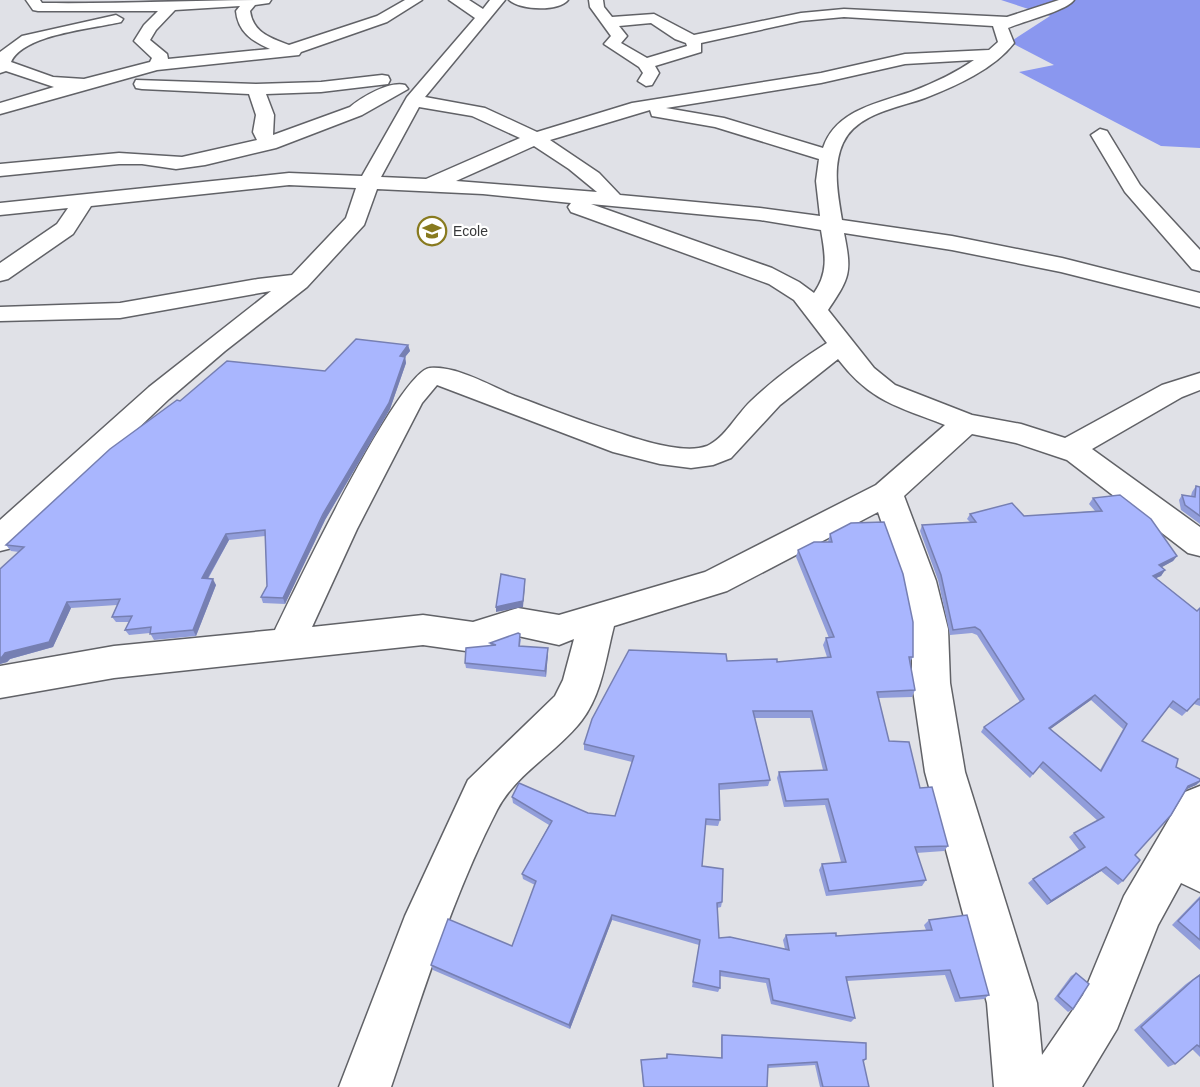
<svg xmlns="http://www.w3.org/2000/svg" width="1200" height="1087" font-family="Arial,sans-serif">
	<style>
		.forest { fill: #8a97ef }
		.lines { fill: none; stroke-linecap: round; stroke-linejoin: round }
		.street-casing { stroke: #616267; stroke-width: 3 }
		.street { fill: #fff; fill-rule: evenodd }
		.wall { fill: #919dda; fill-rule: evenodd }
		.shaded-wall { fill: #767fb2 }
		.building { fill: #a9b6fe; stroke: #767fb2; stroke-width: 1.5; fill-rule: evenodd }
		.labels { text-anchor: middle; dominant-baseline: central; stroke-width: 4.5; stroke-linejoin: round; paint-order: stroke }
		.far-poi-label { font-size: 14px; fill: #38393b; stroke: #fff; text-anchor: start }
	</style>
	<rect width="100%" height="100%" fill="#e0e1e7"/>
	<path class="forest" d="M1001 0H1200V148L1161 146 1019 72 1054 65 1010 42 1050 16Z"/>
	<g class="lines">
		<g class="street-casing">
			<g id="street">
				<path d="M26 0H40L42 3C121 4 193 0 271 0L269 3 255 5 250 11C253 33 271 38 289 45L377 16 405 0H422L387 22 301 52 299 55 157 70 0 114V103L54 87 6 71 0 73V52L22 36 116 15 123 19 121 22C92 29 24 34 11 62L53 77 84 79 150 62 152 58 134 41 144 25 158 11H38L33 10ZM240 6 236 11C238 32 252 41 270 49L168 59 167 54 150 40 156 30 175 10Z"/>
				<path d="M449 0H469L483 9 490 0H505L425 97 485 108 537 132 632 103 821 73 905 54 989 50 998 42 993 26 844 17 801 21 701 43V52L655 66 659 73 652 85 646 86 638 81 643 73 639 67 604 44 611 36 590 7 589 0H603L604 7 612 17 654 14 694 35 801 13 844 9 1007 17 1059 0H1074C1066 11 1024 21 1008 28L1014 43C994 69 956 86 925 98 898 108 857 113 843 143 832 167 838 195 842 220L952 236 1062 258 1200 293V307L1061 272 952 250 844 233C852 273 850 277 828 310L874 368 895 385 972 415 1021 424 1065 438 1162 385 1200 373V390L1182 397 1092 449 1200 527V556L1188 553 1067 460 1016 443 972 434 904 496 936 581 948 629 950 683 965 772 1037 1003 1042 1055 1083 995 1124 896 1185 792 1200 786V892L1181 883 1158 925 1117 1029 1082 1087H994L987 1003 925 772 912 683V629L902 581 878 512 727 591 614 626C606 657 602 694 582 720 558 752 516 773 497 810 453 895 422 996 391 1087H339L405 916 468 780 555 696 563 680 574 639 559 645 518 636 473 652 423 645 114 678 0 698V666L114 646 275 630C293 593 399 370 430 368 458 366 490 386 515 396 548 408 580 421 613 431 637 439 683 455 707 446 725 438 737 414 751 401 774 379 800 360 827 343L794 300 769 284 585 217 571 212 568 207 571 203 483 194 377 189 364 225 307 287 225 351 169 399 12 548 0 551V520L149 387 271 291 120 318 0 321V307L120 303 258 279 292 275 346 218 356 188 289 185 91 206 73 234 8 279 0 281V263L57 224 68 208 0 215V203L289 173 362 176 407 97 475 18ZM651 23 675 39 686 43 687 46 647 58 621 43 627 36 619 26ZM974 60C955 73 934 83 913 91 880 103 836 109 823 148L724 118 666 108 821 83 905 64ZM419 107 472 116 520 138 426 179 381 177ZM650 110 652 116 715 127 819 159 816 181 820 216 760 208 620 195 599 173 550 140ZM534 146 569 169 597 192 456 181ZM591 204 760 220 821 230C825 254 829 272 814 293L799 282 772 268ZM838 359C871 402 897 406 945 425L876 485 705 572 559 615 518 608 473 622 423 615 312 627 357 529 422 403 437 385 613 452 660 464 691 468 713 465 731 458 780 405Z"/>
				<path d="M509 0H568C558 12 520 10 509 0Z"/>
				<path d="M382 75 388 76 390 80 388 84 321 92 266 94 274 115 273 135 350 107C362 97 389 81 405 85L408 89 362 115 276 148 205 165 176 169 142 164H119L0 176V164L119 153 182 157 257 140 253 132 256 115 249 94 142 89 136 88 134 84 136 80 256 84 321 82Z"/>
				<path d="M1100 129 1107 131 1140 185 1200 250V271L1192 269 1125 192 1091 135Z"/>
			</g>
		</g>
		<use href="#street" class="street"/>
	</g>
	<g class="wall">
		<path d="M408 345 410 351 405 357 406 363 390 409 325 520 285 604 263 603 261 597 267 586 265 536 229 540 208 579 216 585 196 636 154 640 150 633 129 635 125 630 129 622H116L112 617 117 605 71 608 53 647 10 659 7 662 0 664V569L19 552 11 551 6 545 180 401 325 371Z"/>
		<path d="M1196 486 1200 487V524L1181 510 1179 500 1182 495 1191 496 1192 492Z"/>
		<path d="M1093 498 1177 556 1173 561 1161 567 1165 570 1161 576 1156 578 1197 611 1200 608V706L1194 704 1182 716 1169 707 1142 741 1176 767 1200 779V782L1196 785 1186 789 1135 855 1123 881 1118 885 1101 871 1047 905 1028 883 1033 879 1079 850 1069 837 1074 833 1098 821 1039 767 1030 778 981 732 984 727 1020 702 977 635 972 633 950 635 938 580 920 531 922 525 970 522 967 519 970 514 1024 516 1095 511 1089 504ZM1091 700 1123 729 1100 770 1050 729Z"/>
		<path d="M830 534 913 657 910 662 915 690 912 697 878 698 889 741 920 788 948 846 944 851 916 853 926 880 922 886 826 896 819 870 822 864 841 862 825 805 784 807 777 778 779 772 823 770 810 718H755L770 780 768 786 719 790 720 820 718 826 705 825 702 866 722 902 721 907 717 908 719 938 785 949 783 940 786 935 836 936 926 930 924 925 929 920 989 995 984 999 955 1002 945 975 847 981 855 1018 851 1022 771 1004 766 983 720 976V988L718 992 692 987 699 945 612 920 570 1029 433 970 431 965 512 946 535 885 523 879 522 874 549 825 513 803 512 797 588 813 615 816 632 762 584 750V744L727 661 777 662 827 657 823 645 826 638H829L796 557 798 550 828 542Z"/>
		<path d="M521 639 520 646 548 653 546 677 466 668 465 663 491 646 490 643Z"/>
		<path d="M1200 896V950L1172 925Z"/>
		<path d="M1076 973 1073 1009 1068 1012 1054 999 1071 976Z"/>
		<path d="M1200 974V1057L1192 1049 1175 1064 1168 1067 1134 1030 1186 984Z"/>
		<path d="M722 1035 866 1059 863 1062 869 1087H820L815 1065 768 1068 767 1087H643L641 1060 666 1058 667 1054 721 1058V1038Z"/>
	</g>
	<g class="shaded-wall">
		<path d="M408 345 410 351 405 357 406 363 390 409 325 520 285 604 283 598 400 356Z"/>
		<path d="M226 534 229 540 205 583 202 578Z"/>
		<path d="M1177 556 1173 561 1155 571 1159 565Z"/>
		<path d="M1165 570 1161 576 1149 581 1153 576Z"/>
		<path d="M213 579 216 585 196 636 193 630Z"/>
		<path d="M525 579V585L523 607 496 612V607Z"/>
		<path d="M67 602 71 608 53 647 10 659 7 662 0 664V658Z"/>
		<path d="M548 648V653L546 677 545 671Z"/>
		<path d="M1095 695 1091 700 1045 733 1049 728Z"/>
		<path d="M1200 781 1196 785 1183 791 1188 786Z"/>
		<path d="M1106 867 1101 871 1047 905 1051 901Z"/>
		<path d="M612 915V920L570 1029 569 1025Z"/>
	</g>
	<g class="building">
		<path d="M356 339 408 345 400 356 405 357 389 403 323 514 283 598 261 597 267 586 265 530 226 534 202 578 213 579 193 630 150 634 151 627 125 630 132 616 112 617 120 599 67 602 49 642 5 653 2 657 0 658V569L24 547 6 545 110 449 177 400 180 401 227 361 325 371Z"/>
		<path d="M1196 486 1200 487V516L1185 505 1182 495 1195 497Z"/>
		<path d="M1120 495 1151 519 1177 556 1159 565 1165 570 1153 576 1197 611 1200 608V699H1198L1187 711 1173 701 1142 741 1178 759 1176 767 1200 779V781L1188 786 1171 815 1135 855 1140 860 1123 881 1106 867 1051 901 1033 879 1085 847 1074 833 1104 817 1043 762 1033 774 984 727 1024 699 980 630 975 627 953 630 941 575 922 525 976 522 970 514 1012 503 1024 516 1102 511 1093 498ZM1095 695 1127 724 1101 771 1049 728Z"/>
		<path d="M884 522 903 574 913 622V657H909L915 690 877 692 889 741 909 742 920 788 932 787 948 846 915 847 926 880 829 891 822 864 846 862 828 799 786 801 779 772 827 770 812 711H753L770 780 719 784 720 820 706 819 702 866 723 869 722 902 717 903 719 938 730 937 789 950 786 935 836 933V936L932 930 929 920 967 915 989 995 960 998 950 970 846 977 855 1018 773 1000 769 979 720 971V988L693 982 700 940 612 915 569 1025 431 965 448 919 512 946 536 881 522 874 552 821 512 797 519 783 588 813 615 816 634 756 584 744 592 719 629 650 726 654 727 661 777 659V662L831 657 826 638 834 637 798 550 814 542H832L830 534 851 523Z"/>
		<path d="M501 574 525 579 523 601 496 607Z"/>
		<path d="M518 633 520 634 519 646 548 648 545 671 465 663 466 648 496 645 490 643Z"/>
		<path d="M1200 898V940L1178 921Z"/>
		<path d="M1076 973 1089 984 1073 1009 1058 996Z"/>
		<path d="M1200 975V1047L1197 1045 1175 1064 1141 1027 1193 980Z"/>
		<path d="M722 1035 866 1043V1059L863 1060 869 1087H823L817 1062 768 1065 767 1087H644L641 1060 667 1058V1054L722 1058Z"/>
	</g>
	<defs>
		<g id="school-ring" transform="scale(1.5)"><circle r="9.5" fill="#fff" stroke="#887a1f" stroke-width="1.5"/><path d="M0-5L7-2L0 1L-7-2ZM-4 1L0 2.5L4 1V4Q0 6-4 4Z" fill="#887a1f"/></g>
	</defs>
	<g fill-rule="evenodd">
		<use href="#school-ring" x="432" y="231"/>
	</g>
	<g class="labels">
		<g class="far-poi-label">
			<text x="453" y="231">Ecole</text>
		</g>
	</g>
</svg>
